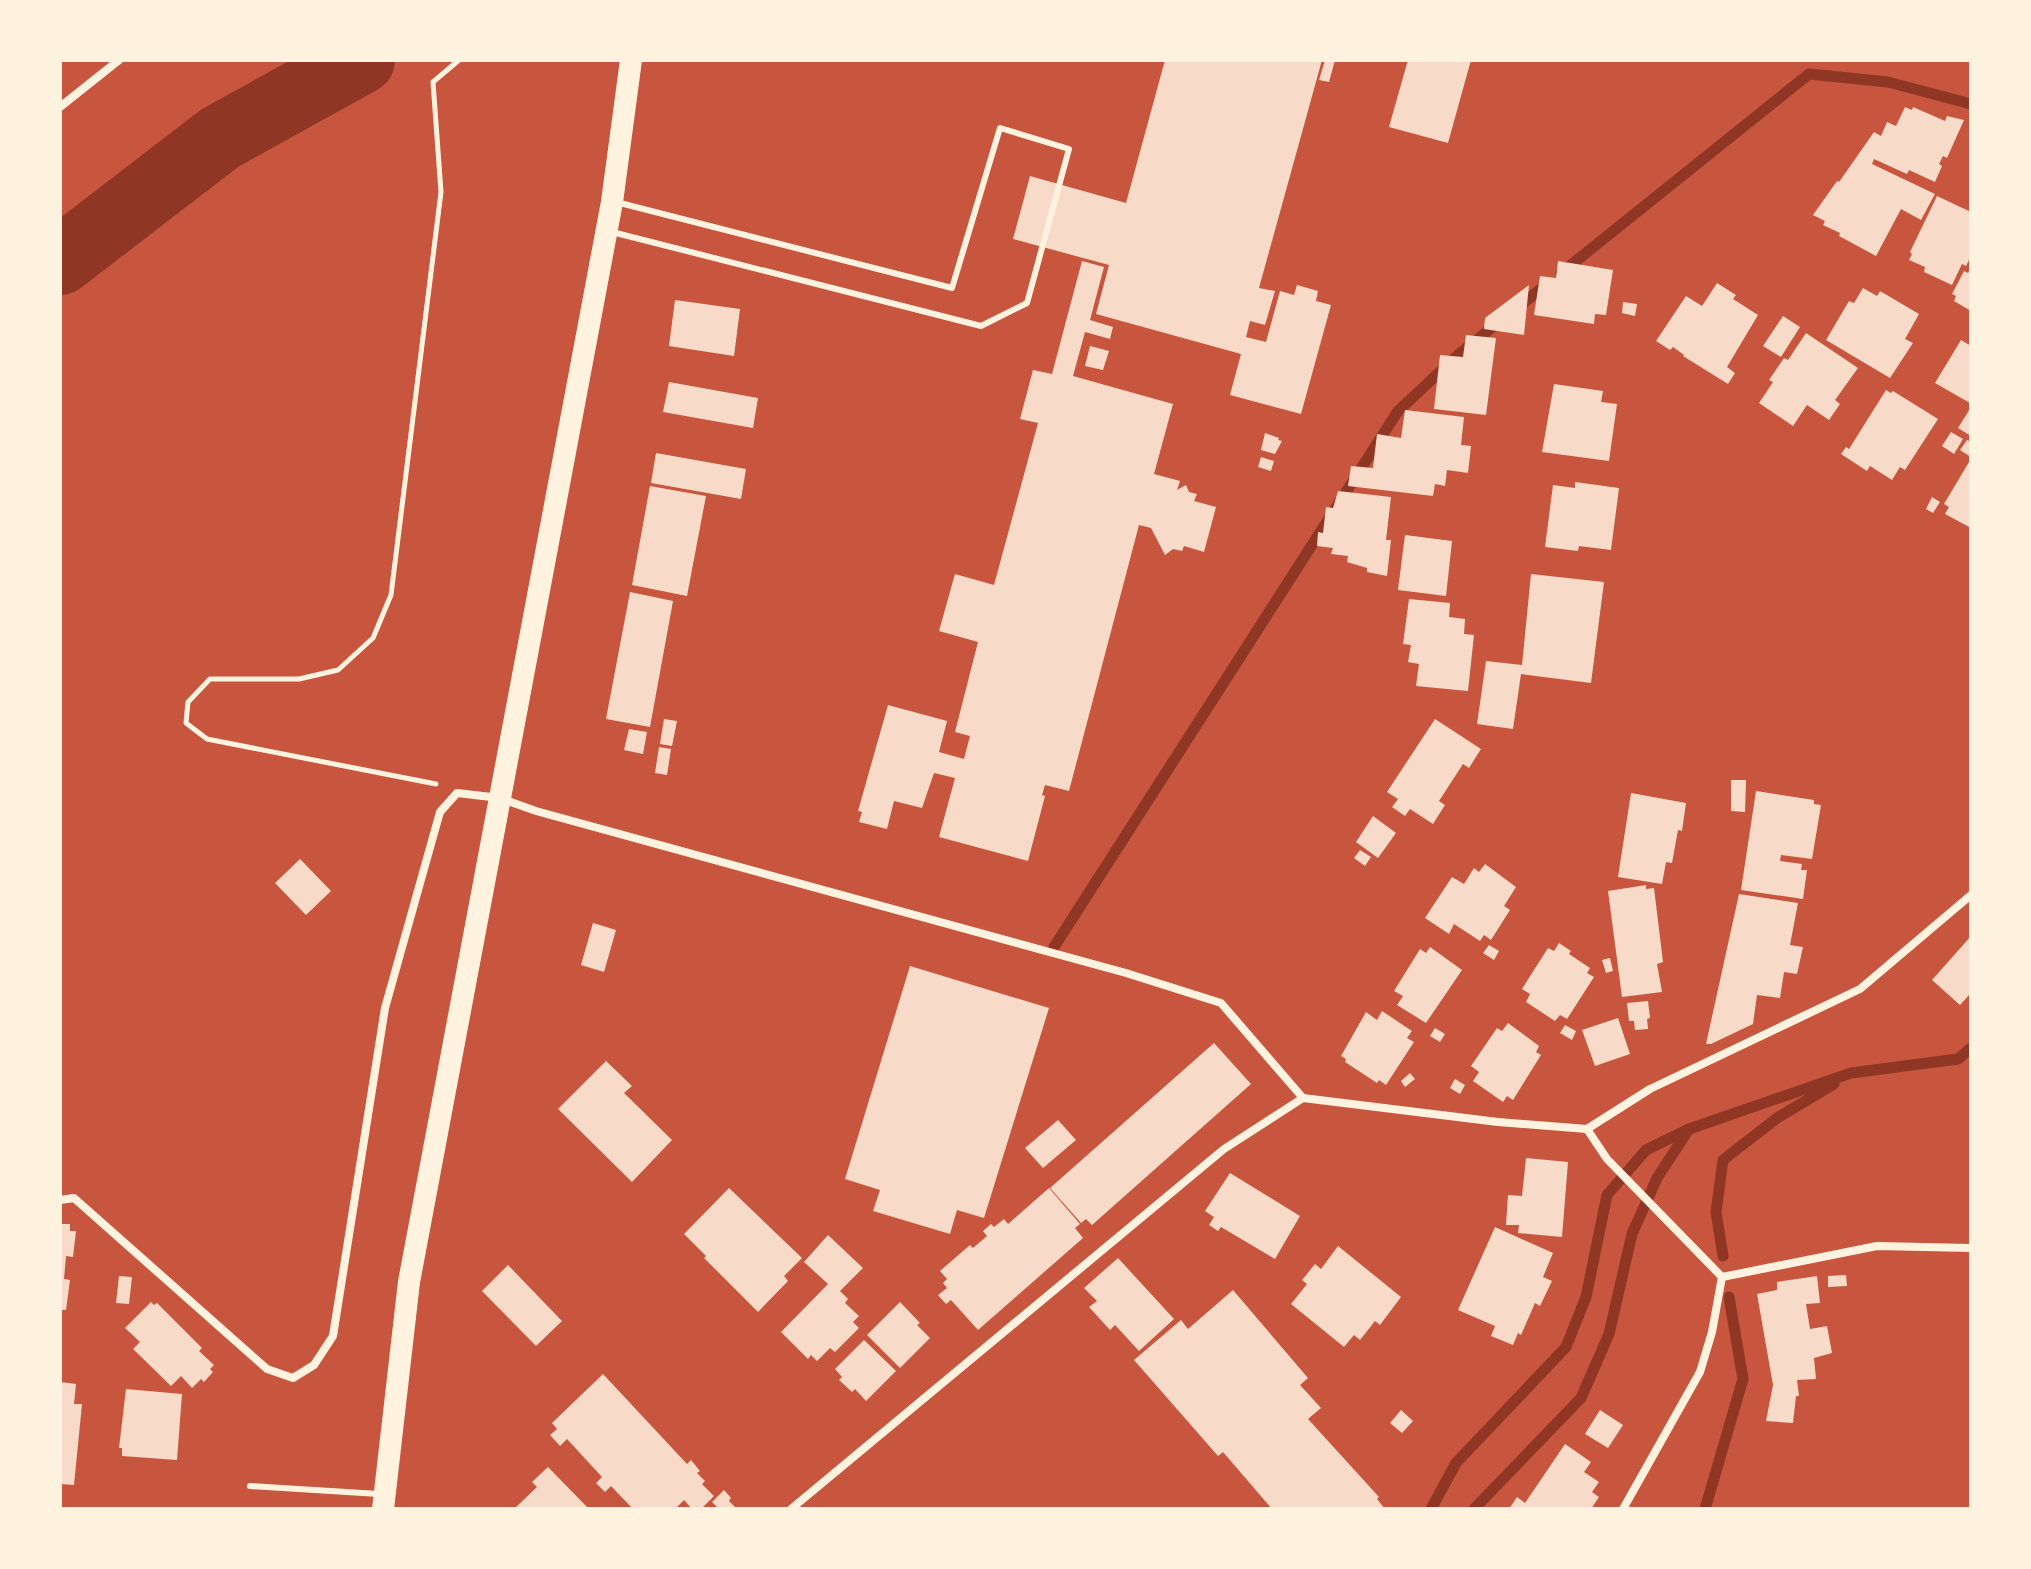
<svg xmlns="http://www.w3.org/2000/svg" width="2031" height="1569" font-family="'Nunito Sans',sans-serif">
	<style>
		.lines { fill: none; stroke-linecap: round; stroke-linejoin: round }
		.stream { stroke: #8f3625; stroke-width: 11 }
		.river { stroke: #8f3625; stroke-width: 68 }
		.building { fill: #f7dbc8 }
		.path { stroke: #fff3e0; stroke-width: 5 }
		.service { stroke: #fff3e0; stroke-width: 6 }
		.minor { stroke: #fff3e0; stroke-width: 8 }
		.trunk { stroke: #fff3e0; stroke-width: 22 }
	</style>
	<rect width="100%" height="100%" fill="#c8553d"/>
	<g class="lines">
		<g class="stream">
			<path d="M1561 273 1809 74 1888 82 1971 104"/>
			<path d="M1517 308 1547 284"/>
			<path d="M1054 947 1398 411 1458 355 1500 321"/>
			<path d="M1723 1256 1716 1212 1723 1160 1777 1118 1834 1084"/>
			<path d="M1431 1509 1456 1463 1566 1347 1586 1297 1607 1195 1646 1150 1689 1129 1851 1073 1958 1059 1971 1048"/>
			<path d="M1474 1509 1581 1398 1609 1334 1632 1234 1657 1178 1689 1129"/>
			<path d="M1705 1509 1743 1379 1729 1297"/>
		</g>
		<path class="river" d="M60 261 220 138 361 60"/>
	</g>
	<g class="building">
		<path d="M1165 60H1322L1259 288 1275 291 1265 325 1250 321 1246 337 1266 342 1280 291 1294 295 1297 285 1318 291 1316 301 1331 305 1301 414 1230 395 1241 354 1096 314 1109 265 1013 239 1030 176 1126 203Z"/>
		<path d="M1325 60H1335L1329 82 1319 80Z"/>
		<path d="M1408 60H1471L1448 143 1389 127Z"/>
		<path d="M1905 107 1912 110 1913 107 1945 121 1947 116 1964 120 1947 158 1943 156 1939 164 1942 166 1935 182 1909 170 1907 174 1874 159 1872 164 1935 194 1921 220 1901 209 1876 256 1839 236 1840 233 1823 225 1825 221 1813 215 1837 181 1839 182 1874 132 1881 136 1887 122 1896 126Z"/>
		<path d="M1937 196 1971 212V256L1966 266 1962 264 1952 285 1924 272 1925 267 1909 260 1912 254 1910 252Z"/>
		<path d="M1082 261 1104 267 1090 320 1113 327 1110 339 1085 332 1073 376 1173 404 1154 474 1180 481 1177 490 1186 485 1189 492 1197 494 1194 501 1216 507 1204 552 1184 546 1182 551 1173 549 1165 555 1151 528 1139 525 1069 791 1045 785 1042 795 1045 796 1028 861 939 837 955 778 934 773 922 808 894 801 887 829 859 822 862 812 858 811 888 705 947 721 939 752 964 759 970 736 955 732 978 642 939 631 955 574 994 585 1038 423 1020 419 1033 370 1052 374Z"/>
		<path d="M1558 261 1613 270 1606 315 1595 314 1594 324 1534 315 1540 276 1556 278Z"/>
		<path d="M1971 267V311L1954 301 1956 296 1952 294 1964 271 1968 273Z"/>
		<path d="M1717 283 1736 295 1733 299 1758 315 1727 367 1735 373 1728 384 1683 356 1684 355 1673 347 1670 350 1656 341 1686 296 1702 306Z"/>
		<path d="M1529 285 1524 335 1484 329 1485 318Z"/>
		<path d="M1863 288 1877 296 1880 291 1919 314 1905 339 1913 343 1890 378 1826 340 1849 301 1854 303Z"/>
		<path d="M675 300 740 309 734 356 669 346Z"/>
		<path d="M1623 302 1637 304 1635 316 1622 313Z"/>
		<path d="M1783 316 1800 327 1781 357 1763 346Z"/>
		<path d="M1806 333 1858 368 1835 400 1840 404 1829 420 1807 405 1793 426 1759 403 1773 382 1769 380 1784 358 1788 360Z"/>
		<path d="M1466 335 1496 338 1486 415 1434 409 1440 355 1463 357Z"/>
		<path d="M1961 340 1971 346 1970 403 1935 383Z"/>
		<path d="M1090 346 1109 351 1103 370 1085 366Z"/>
		<path d="M669 382 758 398 753 428 663 412Z"/>
		<path d="M1554 384 1603 391 1601 402 1617 404 1609 461 1542 452Z"/>
		<path d="M1886 390 1891 393 1893 391 1938 419 1905 470 1900 467 1892 480 1870 466 1867 471 1841 454 1846 447 1849 449Z"/>
		<path d="M1971 407V436L1958 428Z"/>
		<path d="M1405 410 1464 417 1461 445 1471 446 1468 473 1447 470 1445 486 1435 484 1433 496 1348 486 1351 466 1373 468 1377 434 1401 438Z"/>
		<path d="M1951 432 1963 439 1954 454 1942 446Z"/>
		<path d="M1265 433 1279 438 1278 440 1282 441 1275 454 1261 450Z"/>
		<path d="M1967 440 1971 442V457L1960 450Z"/>
		<path d="M656 453 746 469 741 499 651 483Z"/>
		<path d="M1261 457 1274 461 1271 471 1258 467Z"/>
		<path d="M1969 462 1971 464V528L1945 514 1949 507 1944 504Z"/>
		<path d="M1575 482 1619 488 1611 550 1579 546 1578 551 1545 547 1553 485 1575 488Z"/>
		<path d="M650 486 706 496 687 596 632 585Z"/>
		<path d="M1338 491 1391 497 1386 540H1391L1387 576 1367 572V568L1347 562 1348 556 1331 554 1333 548 1317 546 1318 532 1323 533 1326 507 1333 508Z"/>
		<path d="M1932 497 1940 502 1933 513 1926 509Z"/>
		<path d="M1405 535 1452 541 1446 596 1398 590Z"/>
		<path d="M1531 574 1604 582 1591 683 1521 674 1513 729 1477 724 1486 661 1522 665Z"/>
		<path d="M630 592 673 601 650 727 606 719Z"/>
		<path d="M1409 599 1450 603 1449 617 1465 619 1464 634 1474 635 1468 691 1416 686 1419 664 1408 662 1411 645 1403 644Z"/>
		<path d="M664 719 677 721 672 746 660 744Z"/>
		<path d="M1435 719 1481 749 1469 768 1463 764 1439 801 1445 805 1433 824 1410 809 1405 816 1392 807 1398 799 1387 792Z"/>
		<path d="M629 729 647 732 643 754 624 750Z"/>
		<path d="M659 747 671 749 667 775 655 773Z"/>
		<path d="M1731 780H1746L1745 812 1731 811Z"/>
		<path d="M1756 791 1814 800V804L1821 805 1812 859 1781 855 1780 861 1802 864 1801 870H1807L1803 899 1741 890Z"/>
		<path d="M1631 793 1686 803 1682 831 1678 830 1672 863 1666 862 1662 884 1618 877Z"/>
		<path d="M1373 816 1396 833 1378 858 1356 842Z"/>
		<path d="M1360 850 1371 857 1365 866 1354 858Z"/>
		<path d="M300 859 331 891 306 915 275 883Z"/>
		<path d="M1485 864 1516 887 1504 906 1510 910 1491 940 1484 935 1480 941 1454 924 1449 934 1425 918 1452 877 1464 884 1474 868 1479 872Z"/>
		<path d="M1646 885V889L1654 888 1663 962 1657 964 1662 992 1622 997 1608 891Z"/>
		<path d="M1739 894 1798 903 1790 945 1803 947 1797 974 1784 972 1780 998 1757 995 1753 1024 1711 1044H1706Z"/>
		<path d="M593 923 616 930 604 972 581 965Z"/>
		<path d="M1971 936V993L1960 1005 1932 980Z"/>
		<path d="M1559 943 1571 951 1569 954 1590 968 1587 973 1594 977 1567 1019 1560 1015 1555 1021 1526 1002 1530 994 1522 989 1548 948 1554 951Z"/>
		<path d="M1489 945 1499 951 1494 960 1483 953Z"/>
		<path d="M1430 947 1462 970 1426 1023 1397 1005 1403 996 1394 991 1420 949 1426 953Z"/>
		<path d="M1610 958 1613 971 1606 973 1602 960Z"/>
		<path d="M910 966 1049 1008 984 1218 957 1210 950 1234 873 1211 880 1190 845 1179Z"/>
		<path d="M1648 1001 1650 1018 1647 1019 1648 1029 1635 1030 1634 1021H1629L1627 1003Z"/>
		<path d="M1382 1011 1412 1031 1407 1038 1414 1042 1386 1085 1379 1080 1377 1083 1345 1062 1346 1059 1341 1056 1366 1012 1377 1020Z"/>
		<path d="M1618 1018 1630 1054 1595 1066 1582 1030Z"/>
		<path d="M1508 1023 1539 1046 1536 1052 1541 1055 1513 1100 1507 1096 1503 1102 1473 1081 1479 1072 1471 1066 1497 1028 1502 1031Z"/>
		<path d="M1565 1025 1576 1031 1572 1040 1560 1033Z"/>
		<path d="M1435 1028 1445 1034 1440 1042 1430 1036Z"/>
		<path d="M1214 1043 1251 1084 1092 1225 1086 1219 1081 1223 1050 1188Z"/>
		<path d="M606 1061 632 1086 624 1093 672 1140 632 1182 558 1109Z"/>
		<path d="M1410 1073 1415 1079 1405 1087 1401 1081Z"/>
		<path d="M1455 1079 1465 1085 1460 1094 1450 1088Z"/>
		<path d="M1058 1120 1076 1140 1043 1168 1025 1148Z"/>
		<path d="M1526 1158 1568 1162 1562 1237 1518 1233 1519 1225H1506L1508 1195 1522 1196Z"/>
		<path d="M1230 1173 1300 1216 1275 1259 1221 1227 1218 1231 1209 1225 1214 1217 1205 1211Z"/>
		<path d="M729 1188 802 1258 784 1276 788 1281 758 1312 704 1258 706 1256 684 1234Z"/>
		<path d="M1049 1188 1080 1224 1075 1228 1083 1238 978 1330 951 1300 946 1304 938 1295 947 1288 943 1283 947 1279 940 1271 970 1245 973 1248 987 1236 983 1231 991 1224 994 1227 1004 1219 1008 1224Z"/>
		<path d="M60 1224H70V1231H76L73 1257 66 1256 64 1279 70 1280 66 1310H60Z"/>
		<path d="M1495 1227 1553 1253 1543 1277 1552 1281 1540 1306 1535 1303 1521 1335 1518 1333 1513 1345 1491 1336 1495 1326 1458 1310Z"/>
		<path d="M828 1235 863 1268 840 1291 848 1299 845 1303 859 1316 853 1322 859 1328 835 1352 830 1348 817 1361 811 1355 808 1359 781 1332 828 1284 804 1262Z"/>
		<path d="M1338 1246 1401 1297 1380 1325 1375 1321 1360 1340 1354 1335 1344 1347 1291 1304 1307 1284 1302 1280 1315 1264 1321 1269Z"/>
		<path d="M1118 1258 1174 1319 1139 1351 1115 1325 1110 1330 1089 1307 1097 1301 1084 1288Z"/>
		<path d="M508 1265 562 1321 536 1346 482 1291Z"/>
		<path d="M1846 1275 1847 1286 1828 1287V1276Z"/>
		<path d="M119 1276 132 1277 129 1304 116 1303Z"/>
		<path d="M1817 1276 1820 1303 1806 1304 1810 1329 1827 1326 1832 1353 1814 1358 1816 1379 1797 1380 1799 1396H1796L1793 1423 1766 1421 1773 1385 1757 1294 1777 1290V1282Z"/>
		<path d="M1233 1290 1308 1378 1300 1385 1321 1408 1308 1419 1379 1497 1377 1499 1385 1509H1272L1223 1452 1218 1456 1134 1360 1181 1320 1188 1329Z"/>
		<path d="M151 1302 154 1305 157 1303 202 1348 199 1351 214 1365 210 1369 213 1372 204 1382 201 1379 192 1388 181 1376 171 1386 133 1349 140 1342 125 1328Z"/>
		<path d="M900 1302 920 1323 917 1325 930 1338 900 1368 867 1335Z"/>
		<path d="M864 1340 896 1371 866 1401 855 1389 852 1392 839 1380 842 1377 835 1369Z"/>
		<path d="M603 1374 687 1464 691 1460 700 1471 697 1473 705 1481 702 1484 714 1496 701 1509H692L684 1500 675 1509H633L611 1486 605 1492 596 1483 602 1477 567 1439 560 1446 550 1435 557 1429 552 1423Z"/>
		<path d="M60 1382 76 1384 74 1404H82L74 1485 60 1484Z"/>
		<path d="M126 1389 182 1394 177 1460 122 1456V1448H119Z"/>
		<path d="M1401 1410 1413 1421 1402 1433 1390 1423Z"/>
		<path d="M1600 1410 1623 1425 1608 1448 1585 1434Z"/>
		<path d="M1565 1444 1591 1462 1584 1472 1599 1482 1592 1492 1599 1497 1591 1509H1509L1517 1497 1525 1503Z"/>
		<path d="M548 1467 589 1509H514L537 1487 532 1482Z"/>
		<path d="M724 1490 731 1498 729 1501 737 1509H719L712 1502Z"/>
	</g>
	<g class="lines">
		<path class="path" d="M436 784 207 739 186 723 188 702 210 679H299L338 670 373 638 391 595 441 192 433 82 459 60"/>
		<g class="service">
			<path d="M612 232 981 326 1027 303 1069 149 1000 128 952 288 616 202"/>
			<path d="M250 1486 379 1494"/>
		</g>
		<g class="minor">
			<path d="M60 107 119 60"/>
			<path d="M1587 1129 1607 1159 1722 1277"/>
			<path d="M60 1200 74 1198 267 1369 293 1378 314 1365 333 1336 385 1008 440 812 457 793 500 798 536 811 1126 973 1221 1003 1303 1098"/>
			<path d="M1722 1277 1877 1246 1971 1248"/>
			<path d="M791 1509 1224 1149 1303 1098 1498 1122 1587 1129 1650 1089 1860 989 1971 895"/>
			<path d="M1623 1509 1700 1372 1712 1332 1722 1277"/>
		</g>
		<path class="trunk" d="M383 1509 409 1282 612 202 631 60"/>
	</g>
	<rect width="2031" height="1569" fill="none" stroke="#fff3e0" stroke-width="124"/>
</svg>
